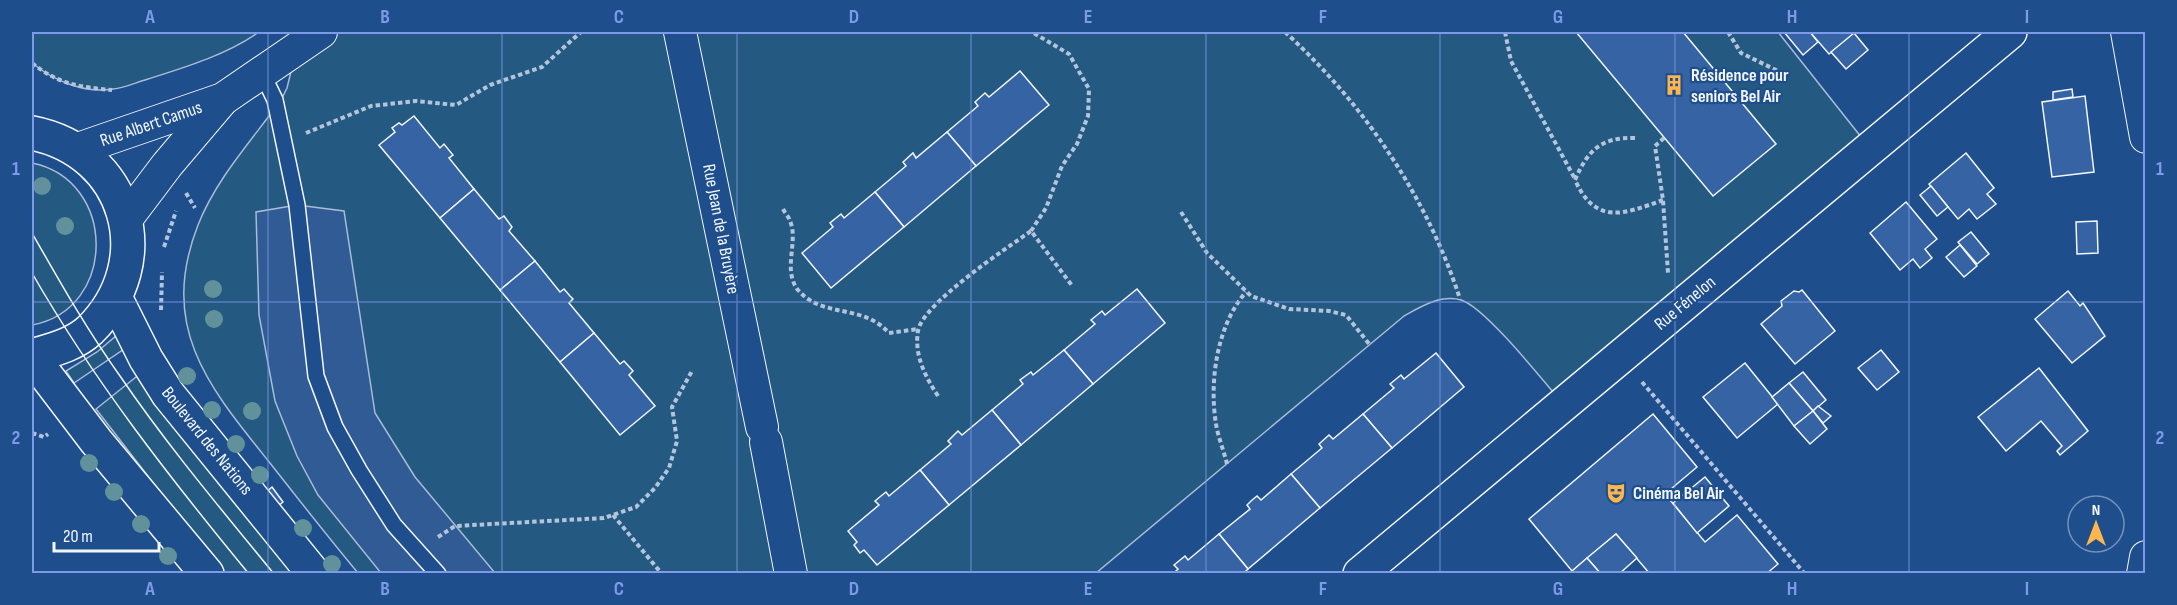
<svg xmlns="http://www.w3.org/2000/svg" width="2177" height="605" font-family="'Sofia Sans Condensed',sans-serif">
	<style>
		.green { fill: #245a82; stroke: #a8bbd7; stroke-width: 1.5 }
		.parking { fill: #305b95; stroke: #a8bbd7; stroke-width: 1.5 }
		.building { fill: #3563a3; stroke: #f2f6ff; stroke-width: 1.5 }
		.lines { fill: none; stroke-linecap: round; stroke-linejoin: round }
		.lane-casing { stroke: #f2f6ff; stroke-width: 18 }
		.street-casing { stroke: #f2f6ff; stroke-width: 34 }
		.secondary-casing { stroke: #f2f6ff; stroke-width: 36 }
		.path { stroke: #b3c4dc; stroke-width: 4; stroke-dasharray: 4.5 3; stroke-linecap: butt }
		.lane { stroke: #1f4e8c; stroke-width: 15 }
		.street { stroke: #1f4e8c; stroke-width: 32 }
		.secondary { stroke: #1f4e8c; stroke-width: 33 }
		.tram { stroke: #f2f6ff; stroke-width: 1.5 }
		.tree { fill: #61919a }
		.grid { fill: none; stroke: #7d9aea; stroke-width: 1.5; stroke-opacity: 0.55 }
		.labels { text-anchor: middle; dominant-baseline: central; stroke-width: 4.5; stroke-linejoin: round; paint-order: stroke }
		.poi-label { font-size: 18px; font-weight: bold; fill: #f2f6ff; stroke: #1f4e8c; text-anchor: start }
		.street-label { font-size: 18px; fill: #f2f6ff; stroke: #1f4e8c }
		.neatline { fill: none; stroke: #7d9aea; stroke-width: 2 }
		.grid-label { font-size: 20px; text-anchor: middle; font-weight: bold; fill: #7d9aea }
	</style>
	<rect width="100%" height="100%" fill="#1f4e8c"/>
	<g class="green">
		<path d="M32 32H259C226 55 186 67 148 79 137 82 125 88 113 89 84 94 53 80 32 63Z"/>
		<path d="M321 32H1778L1869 147 1564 405C1545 383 1485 307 1461 300 1441 294 1420 307 1404 316L1096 573H358C328 537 299 500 270 463 209 387 158 328 198 225 216 179 252 140 281 100L287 88 297 47Z"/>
		<path d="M32 163C117 180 118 309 32 325Z"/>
		<path d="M116 336 124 349 74 383 66 371 97 352Z"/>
		<path d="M141 373 301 573H223L96 409Z"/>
	</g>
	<path class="parking" d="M297 205 344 211 375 413 415 477 495 573H381L318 495 297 456 275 401 259 315 256 212Z"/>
	<g class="building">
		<path d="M1576 32H1683L1776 144 1713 196Z"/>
		<path d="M1784 32H1810L1818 42 1803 55Z"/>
		<path d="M1810 32H1856L1829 54Z"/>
		<path d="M1854 33 1868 50 1846 69 1831 52Z"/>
		<path d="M1020 71 1049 105 976 166 947 132 978 106 975 102 985 93 989 97Z"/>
		<path d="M2072 89 2073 97 2053 100V92Z"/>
		<path d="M2085 96 2094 172 2052 177 2042 102Z"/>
		<path d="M414 116 440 148 444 144 453 155 449 158 474 189 440 218 379 145 395 132 392 128 399 123 402 125Z"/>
		<path d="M947 132 976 166 904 227 875 192 906 166 903 162 913 153 916 158Z"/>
		<path d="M1966 153 1994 188 1987 194 1996 204 1977 219 1969 209 1958 219 1929 184Z"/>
		<path d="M1931 186 1948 207 1937 216 1920 195Z"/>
		<path d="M474 189 499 219 504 216 512 227 509 231 535 261 500 290 440 218Z"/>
		<path d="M875 192 904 227 831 288 802 253 833 227 830 223 841 214 844 218Z"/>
		<path d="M1906 202 1937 239 1925 249 1932 258 1920 268 1913 259 1900 270 1870 233Z"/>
		<path d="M2097 221 2098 253 2077 254 2076 222Z"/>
		<path d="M1971 232 1989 254 1977 264 1958 242Z"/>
		<path d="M1960 245 1977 266 1964 277 1946 257Z"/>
		<path d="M535 261 560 292 564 289 570 296 573 299 569 303 594 333 560 362 500 290Z"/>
		<path d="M1137 289 1165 323 1093 384 1064 350 1095 324 1091 320 1102 311 1105 315Z"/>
		<path d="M1802 290 1835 331 1795 364 1761 324 1782 306 1781 301 1794 291 1799 292Z"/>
		<path d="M2068 291 2080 306 2083 303 2105 336 2072 363 2035 319Z"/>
		<path d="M594 333 620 364 624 361 633 371 629 375 655 406 620 435 560 362Z"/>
		<path d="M1064 350 1093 384 1021 445 992 410 1023 384 1020 380 1031 372 1033 375Z"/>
		<path d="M1881 350 1899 372 1877 390 1858 368Z"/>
		<path d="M1436 353 1464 387 1392 448 1363 414 1394 388 1390 384 1401 375 1404 379Z"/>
		<path d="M1745 363 1778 404 1737 438 1703 397Z"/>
		<path d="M2039 368 2088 431 2060 455 2057 451 2062 446 2041 421 2006 451 1978 417Z"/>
		<path d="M1803 372 1826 400 1813 411 1789 383Z"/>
		<path d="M1789 383 1813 411 1794 426 1772 397Z"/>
		<path d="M1818 406 1831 416 1823 423 1813 411Z"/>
		<path d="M992 410 1021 445 949 505 920 470 951 444 948 441 958 431 962 435Z"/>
		<path d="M1813 411 1827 429 1810 444 1794 426Z"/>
		<path d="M1363 414 1392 448 1320 508 1291 474 1322 448 1319 444 1329 435 1333 439Z"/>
		<path d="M1653 414 1697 467 1665 494 1705 542 1737 515 1778 564 1766 574H1650L1616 534 1572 571 1529 519Z"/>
		<path d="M920 470 949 505 877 565 864 550 860 553 854 545 857 542 848 531 879 505 875 501 881 496 886 492 889 496Z"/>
		<path d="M1291 474 1320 508 1248 569 1219 534 1250 509 1247 505 1251 501 1257 496 1261 500Z"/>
		<path d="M1705 477 1729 506 1697 533 1673 503Z"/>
		<path d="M272 487 283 502 276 508 265 493Z"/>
		<path d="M1219 534 1248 569 1243 574H1173L1178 569 1174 565 1185 556 1188 560Z"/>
		<path d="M1616 534 1637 558 1619 574H1601L1587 558Z"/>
		<path d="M1587 558 1601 574H1572V571Z"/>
	</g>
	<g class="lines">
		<g class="lane-casing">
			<path id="lane" d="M262 73 275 100 297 205 316 376 335 427 359 470 394 525 438 574"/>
		</g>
		<g class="street-casing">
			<g id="street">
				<path d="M680 32 762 427"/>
				<path d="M2127 32 2146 137"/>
				<path d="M78 149 223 99 321 32"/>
				<path d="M127 218 167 165 223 99"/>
				<path d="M766 442 791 574"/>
				<path d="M2143 574 2146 557"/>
			</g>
		</g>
		<g class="secondary-casing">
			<g id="secondary">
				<path d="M32 133C128 152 160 261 90 330 74 345 52 350 32 356"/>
				<path d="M116 299 146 359 168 394 314 574"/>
				<path d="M32 357 96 441 207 574"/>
				<path d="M1360 574 2010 32"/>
			</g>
		</g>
		<g class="path">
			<path d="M1285 32C1364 104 1427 197 1460 299"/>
			<path d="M1505 32 1511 61 1575 179"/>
			<path d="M1728 32 1741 53 1778 71"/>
			<path d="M32 63C58 84 78 87 112 90"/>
			<path d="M306 133 371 106 416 101 456 105 490 85 542 67 581 32"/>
			<path d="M1635 138C1601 137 1588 150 1575 180 1596 226 1624 214 1663 200"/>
			<path d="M1664 138 1655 146 1663 200 1668 273"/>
			<path d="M186 193 195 208"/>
			<path d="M783 209C785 213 789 217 790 221 799 241 782 270 798 290 823 319 862 303 889 333L918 329"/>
			<path d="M1181 212 1207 253 1251 296 1289 309 1329 311 1346 315 1370 345"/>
			<path d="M1031 231 1046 208 1062 166 1077 144 1088 116 1089 89 1069 54 1032 32"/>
			<path d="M164 247 176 211"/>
			<path d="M161 310 162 272"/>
			<path d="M1642 382 1805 574"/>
			<path d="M938 396C925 376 914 355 918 331 922 304 1007 248 1031 231L1073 287"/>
			<path d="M32 433 44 437 48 434"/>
			<path d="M1227 464C1224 451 1218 437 1216 424 1209 381 1217 325 1246 292"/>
			<path d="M613 515 662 574"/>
			<path d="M438 537 455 526 604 518 636 507 655 488 669 468 677 441 672 407 692 371"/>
		</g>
		<use href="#lane" class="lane"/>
		<use href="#street" class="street"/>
		<use href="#secondary" class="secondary"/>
		<g class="tram">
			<path d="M32 233C60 282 87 330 120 376 167 445 221 509 274 574"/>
			<path d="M32 273C94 381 170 478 249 574"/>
		</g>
	</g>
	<g class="tree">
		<circle cx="42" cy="186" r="9"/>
		<circle cx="65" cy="226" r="9"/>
		<circle cx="213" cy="289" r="9"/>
		<circle cx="214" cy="319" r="9"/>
		<circle cx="187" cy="376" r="9"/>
		<circle cx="212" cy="410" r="9"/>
		<circle cx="252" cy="411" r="9"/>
		<circle cx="236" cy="444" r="9"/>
		<circle cx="89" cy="463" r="9"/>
		<circle cx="260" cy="475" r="9"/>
		<circle cx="114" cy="492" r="9"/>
		<circle cx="141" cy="524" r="9"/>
		<circle cx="303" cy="528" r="9"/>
		<circle cx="168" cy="556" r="9"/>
		<circle cx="332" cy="564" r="9"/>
	</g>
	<path class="grid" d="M268 32V574M502 32V574M737 32V574M971 32V574M1206 32V574M1440 32V574M1675 32V574M1909 32V574M32 302H2146"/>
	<defs>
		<g id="building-bare" transform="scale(1.62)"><path d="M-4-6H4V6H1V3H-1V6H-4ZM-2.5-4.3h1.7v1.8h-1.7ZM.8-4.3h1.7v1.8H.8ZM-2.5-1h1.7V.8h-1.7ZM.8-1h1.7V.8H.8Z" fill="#ffb74d" stroke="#1f4e8c" stroke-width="2.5" paint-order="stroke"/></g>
		<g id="theatre-bare" transform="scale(1.62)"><path d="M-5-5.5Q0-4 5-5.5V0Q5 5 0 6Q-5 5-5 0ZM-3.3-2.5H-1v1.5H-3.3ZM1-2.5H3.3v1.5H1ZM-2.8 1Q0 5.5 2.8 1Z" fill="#ffb74d" stroke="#1f4e8c" stroke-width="2.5" paint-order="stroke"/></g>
	</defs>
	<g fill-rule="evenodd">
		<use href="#building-bare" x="1674" y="85"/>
		<use href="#theatre-bare" x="1616" y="493"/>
	</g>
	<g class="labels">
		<g class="poi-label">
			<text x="1691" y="75">Résidence pour<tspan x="1691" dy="21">seniors Bel Air</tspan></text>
			<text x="1633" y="493">Cinéma Bel Air</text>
		</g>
		<g class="street-label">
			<text transform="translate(151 124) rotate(-19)">Rue Albert Camus</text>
			<text transform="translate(721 229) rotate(79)">Rue Jean de la Bruyère</text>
			<text transform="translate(1685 303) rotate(-40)">Rue Fénelon</text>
			<text transform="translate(207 441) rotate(51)">Boulevard des Nations</text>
		</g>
	</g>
	<rect width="2177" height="605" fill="none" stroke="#1f4e8c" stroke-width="66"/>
	<g transform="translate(2096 524)"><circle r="28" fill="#1f4e8c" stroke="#7391ba" stroke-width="1.5"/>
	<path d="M0-4.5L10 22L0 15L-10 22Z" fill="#ffb74d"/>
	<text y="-9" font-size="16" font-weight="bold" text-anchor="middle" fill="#f2f6ff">N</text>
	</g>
	<path d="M54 542v9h105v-9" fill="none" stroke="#f2f6ff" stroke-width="3"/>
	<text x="63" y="542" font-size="18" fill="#f2f6ff" stroke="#1f4e8c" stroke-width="4.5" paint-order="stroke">20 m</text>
	<rect x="33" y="33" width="2111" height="539" class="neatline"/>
	<g class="grid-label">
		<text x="150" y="23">A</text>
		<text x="385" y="23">B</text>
		<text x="619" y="23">C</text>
		<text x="854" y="23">D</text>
		<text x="1088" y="23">E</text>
		<text x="1323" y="23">F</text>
		<text x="1558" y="23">G</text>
		<text x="1792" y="23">H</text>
		<text x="2027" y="23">I</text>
		<text x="16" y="175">1</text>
		<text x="2160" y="175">1</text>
		<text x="16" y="444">2</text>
		<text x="2160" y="444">2</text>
		<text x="150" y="595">A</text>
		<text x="385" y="595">B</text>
		<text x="619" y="595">C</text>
		<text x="854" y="595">D</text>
		<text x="1088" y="595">E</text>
		<text x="1323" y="595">F</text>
		<text x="1558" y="595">G</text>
		<text x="1792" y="595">H</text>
		<text x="2027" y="595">I</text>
	</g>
</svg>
